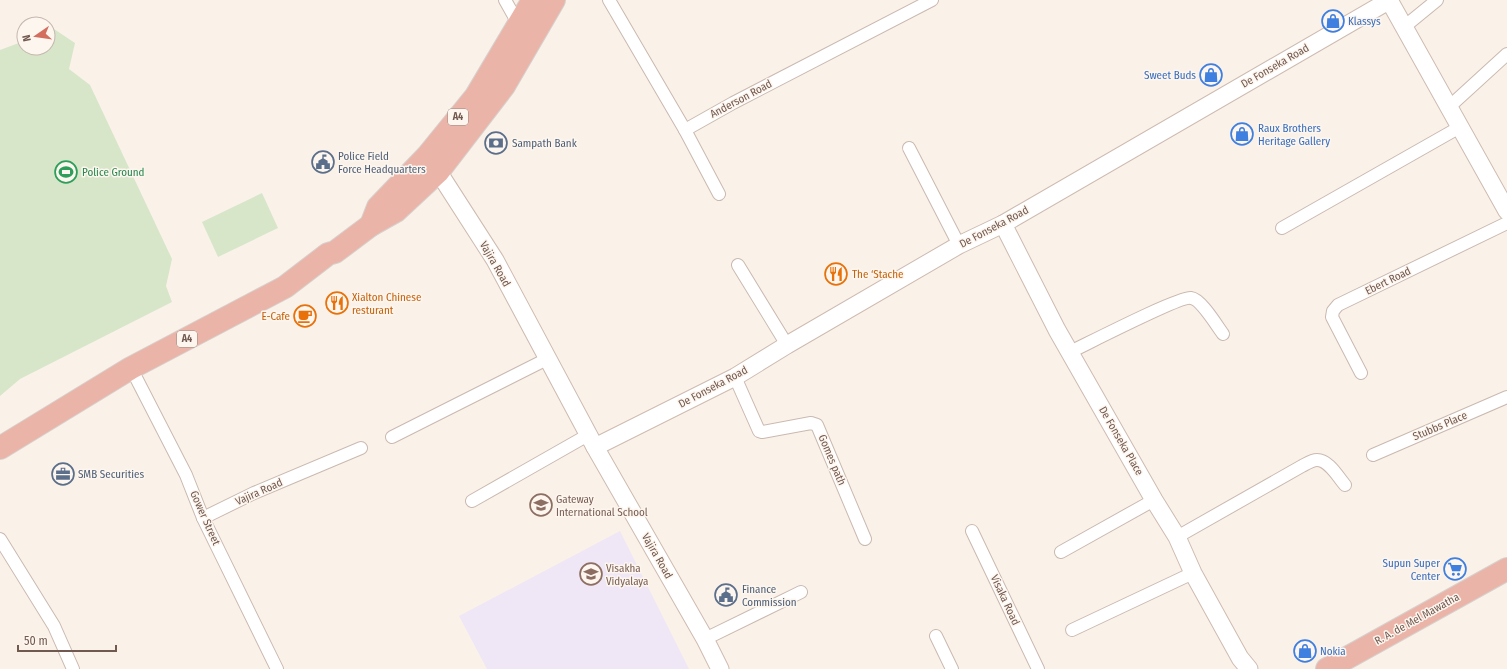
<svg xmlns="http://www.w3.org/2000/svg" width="1507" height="669" font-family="'Fira Sans Condensed',sans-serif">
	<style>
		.education { fill: #efe6f6 }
		.pitch { fill: #d7e6c9 }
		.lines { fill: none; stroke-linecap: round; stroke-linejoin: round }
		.street-casing { stroke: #cab9b0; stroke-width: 14 }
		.secondary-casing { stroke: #cebbb1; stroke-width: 19 }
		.highway-casing { stroke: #d7d1ce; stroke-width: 24 }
		.street { stroke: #fff; stroke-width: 12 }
		.secondary { stroke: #fff; stroke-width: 17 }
		.highway { stroke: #ebb4a8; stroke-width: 22 }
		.labels { text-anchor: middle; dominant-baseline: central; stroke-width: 3; stroke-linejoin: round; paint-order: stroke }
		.shield { fill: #fdf6ef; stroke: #9b8880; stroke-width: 1 }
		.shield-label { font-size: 10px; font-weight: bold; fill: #715950 }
		.shop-label { font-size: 11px; fill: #366cbe; stroke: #fdf6ef; text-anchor: start }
		.street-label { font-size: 11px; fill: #715950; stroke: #fdf6ef }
		.service-label { font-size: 11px; fill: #4e5e75; stroke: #fdf6ef; text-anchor: start }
		.leisure-label { font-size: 11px; fill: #27864d; stroke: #fdf6ef; text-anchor: start }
		.food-label { font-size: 11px; fill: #c56008; stroke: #fdf6ef; text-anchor: start }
		.education-label { font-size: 11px; fill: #785e54; stroke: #fdf6ef; text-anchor: start }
	</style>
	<rect width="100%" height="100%" fill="#faf2e9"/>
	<path class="education" d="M620 531 689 669H487L459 616Z"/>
	<g class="pitch">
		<path d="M54 29 75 43 69 69 90 85 172 259 166 286 172 302 20 379 0 396V50L24 41V48H48V32Z"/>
		<path d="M262 193 278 228 218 257 202 222Z"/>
	</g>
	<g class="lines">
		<g class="street-casing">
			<g id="street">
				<path d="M505 0 519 25"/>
				<path d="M609 0 685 130 719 194"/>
				<path d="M1404 27 1437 0"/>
				<path d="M1449 107 1507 54"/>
				<path d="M685 130 733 103 932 0"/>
				<path d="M909 148 959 245"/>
				<path d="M1282 228 1460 127"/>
				<path d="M738 265 787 345"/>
				<path d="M1070 352C1087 344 1180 296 1191 298 1201 299 1217 326 1223 334"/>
				<path d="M131 368 186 475 203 518 277 669"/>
				<path d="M1361 373 1332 317 1333 311 1338 305 1507 223"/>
				<path d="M735 377 759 431 762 432 811 423 817 425 865 539"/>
				<path d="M392 437 547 359"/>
				<path d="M1373 455 1507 397"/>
				<path d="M472 501 588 435"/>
				<path d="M203 518 254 493 361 448"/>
				<path d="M972 531 1038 669"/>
				<path d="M1177 537 1302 466C1306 464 1312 460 1317 460 1329 460 1338 477 1345 485"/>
				<path d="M0 539 54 626 73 669"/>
				<path d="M1061 552 1154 500"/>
				<path d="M1072 630 1193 573"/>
				<path d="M936 636 952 669"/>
				<path d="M705 639 801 592"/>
			</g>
		</g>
		<g class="secondary-casing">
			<g id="secondary">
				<path d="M1389 0 1507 211"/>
				<path d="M432 162 495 260 595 447 705 639 720 669"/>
				<path d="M1003 224 1057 330 1154 500 1177 537 1193 573 1240 658 1249 669"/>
				<path d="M595 447 735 377 787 345 959 245 1003 224 1390 0"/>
			</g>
		</g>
		<g class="highway-casing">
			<g id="highway">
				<path d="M371 225 378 207 428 155 476 96 533 0"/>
				<path d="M0 448 131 368 285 287 328 254 335 252 371 225 396 211 438 172 504 86 554 0"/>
				<path d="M1327 669 1507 569"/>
			</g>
		</g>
		<use href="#street" class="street"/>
		<use href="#secondary" class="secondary"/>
		<use href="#highway" class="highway"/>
	</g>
	<defs>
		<g id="shop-ring" transform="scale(1.15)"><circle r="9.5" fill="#fdf6ef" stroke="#3f7fe0" stroke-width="1.5"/><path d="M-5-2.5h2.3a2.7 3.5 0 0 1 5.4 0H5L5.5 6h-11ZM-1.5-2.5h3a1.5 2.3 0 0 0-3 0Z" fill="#3f7fe0"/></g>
		<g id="bank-ring" transform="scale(1.15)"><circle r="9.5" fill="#fdf6ef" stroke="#5c6f8a" stroke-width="1.5"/><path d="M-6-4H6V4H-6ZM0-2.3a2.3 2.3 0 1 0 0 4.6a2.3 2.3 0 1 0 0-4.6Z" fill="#5c6f8a"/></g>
		<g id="civic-ring" transform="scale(1.15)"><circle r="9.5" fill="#fdf6ef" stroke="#5c6f8a" stroke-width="1.5"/><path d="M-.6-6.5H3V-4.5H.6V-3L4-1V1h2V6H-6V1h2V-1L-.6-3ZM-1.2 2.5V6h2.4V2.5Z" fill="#5c6f8a"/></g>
		<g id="stadium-ring" transform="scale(1.15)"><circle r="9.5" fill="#fdf6ef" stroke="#2e9e5b" stroke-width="1.5"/><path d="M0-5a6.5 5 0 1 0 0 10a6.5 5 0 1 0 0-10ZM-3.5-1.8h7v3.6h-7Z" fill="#2e9e5b"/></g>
		<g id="restaurant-ring" transform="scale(1.15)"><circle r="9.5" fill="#fdf6ef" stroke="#e8710a" stroke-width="1.5"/><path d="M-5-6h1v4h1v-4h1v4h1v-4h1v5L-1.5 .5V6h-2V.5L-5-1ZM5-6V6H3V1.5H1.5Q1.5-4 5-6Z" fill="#e8710a"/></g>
		<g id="cafe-ring" transform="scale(1.15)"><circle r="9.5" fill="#fdf6ef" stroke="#e8710a" stroke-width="1.5"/><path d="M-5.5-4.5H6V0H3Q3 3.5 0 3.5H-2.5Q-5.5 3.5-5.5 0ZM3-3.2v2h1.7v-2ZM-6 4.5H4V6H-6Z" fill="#e8710a"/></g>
		<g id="office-ring" transform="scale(1.15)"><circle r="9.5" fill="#fdf6ef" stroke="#5c6f8a" stroke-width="1.5"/><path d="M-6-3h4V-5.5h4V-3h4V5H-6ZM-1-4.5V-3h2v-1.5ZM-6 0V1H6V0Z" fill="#5c6f8a"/></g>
		<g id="school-ring" transform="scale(1.15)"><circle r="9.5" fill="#fdf6ef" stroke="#8d6e63" stroke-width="1.5"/><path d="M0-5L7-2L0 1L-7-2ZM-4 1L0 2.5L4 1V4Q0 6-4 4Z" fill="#8d6e63"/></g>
		<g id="supermarket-ring" transform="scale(1.15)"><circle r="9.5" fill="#fdf6ef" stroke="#3f7fe0" stroke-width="1.5"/><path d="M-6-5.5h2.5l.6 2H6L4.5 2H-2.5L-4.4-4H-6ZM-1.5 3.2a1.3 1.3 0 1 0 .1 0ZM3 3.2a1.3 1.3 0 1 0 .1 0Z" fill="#3f7fe0"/></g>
	</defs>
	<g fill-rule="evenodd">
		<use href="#shop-ring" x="1333" y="21"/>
		<use href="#shop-ring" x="1211" y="75"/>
		<use href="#shop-ring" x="1242" y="134"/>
		<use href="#bank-ring" x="496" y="143"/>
		<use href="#civic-ring" x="323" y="162"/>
		<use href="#stadium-ring" x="66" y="172"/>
		<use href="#restaurant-ring" x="836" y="274"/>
		<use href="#restaurant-ring" x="337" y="303"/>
		<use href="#cafe-ring" x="305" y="316"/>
		<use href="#office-ring" x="63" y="474"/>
		<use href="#school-ring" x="541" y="505"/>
		<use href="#supermarket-ring" x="1455" y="569"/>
		<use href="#school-ring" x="591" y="574"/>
		<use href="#civic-ring" x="726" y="595"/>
		<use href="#shop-ring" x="1305" y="651"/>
	</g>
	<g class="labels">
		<g class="shield">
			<rect x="448" y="109" width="20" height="16" rx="3"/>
			<rect x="177" y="331" width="20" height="16" rx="3"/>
		</g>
		<g class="shield-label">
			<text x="458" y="117">A4</text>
			<text x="187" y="339">A4</text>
		</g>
		<g class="shop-label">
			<text x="1348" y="21">Klassys</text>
			<text x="1196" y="75" text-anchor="end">Sweet Buds</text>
			<text x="1258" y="128">Raux Brothers<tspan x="1258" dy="13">Heritage Gallery</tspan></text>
			<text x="1440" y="563" text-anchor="end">Supun Super<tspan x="1440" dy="13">Center</tspan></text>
			<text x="1320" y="651">Nokia</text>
		</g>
		<g class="street-label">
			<text transform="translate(1275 66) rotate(-30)">De Fonseka Road</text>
			<text transform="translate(741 99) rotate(-28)">Anderson Road</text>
			<text transform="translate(994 227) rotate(-28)">De Fonseka Road</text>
			<text transform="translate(495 264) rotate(60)">Vajira Road</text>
			<text transform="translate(1388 281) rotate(-26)">Ebert Road</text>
			<text transform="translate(713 387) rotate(-28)">De Fonseka Road</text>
			<text transform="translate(1440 426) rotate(-23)">Stubbs Place</text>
			<text transform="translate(1121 441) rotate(60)">De Fonseka Place</text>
			<text transform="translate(832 460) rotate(67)">Gomes path</text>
			<text transform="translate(259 492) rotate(-24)">Vajira Road</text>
			<text transform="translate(205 518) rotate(66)">Gower Street</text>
			<text transform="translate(657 556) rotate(60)">Vajira Road</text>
			<text transform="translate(1005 600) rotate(65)">Visaka Road</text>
			<text transform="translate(1417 619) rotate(-29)">R. A. de Mel Mawatha</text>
		</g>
		<g class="service-label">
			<text x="512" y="143">Sampath Bank</text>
			<text x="338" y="156">Police Field<tspan x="338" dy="13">Force Headquarters</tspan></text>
			<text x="78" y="474">SMB Securities</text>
			<text x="742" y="589">Finance<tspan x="742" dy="13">Commission</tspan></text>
		</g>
		<g class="leisure-label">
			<text x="82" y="172">Police Ground</text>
		</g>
		<g class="food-label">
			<text x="852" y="274">The ‘Stache</text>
			<text x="352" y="297">Xialton Chinese<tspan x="352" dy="13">resturant</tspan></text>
			<text x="290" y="316" text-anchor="end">E-Cafe</text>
		</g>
		<g class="education-label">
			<text x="556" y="499">Gateway<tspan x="556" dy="13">International School</tspan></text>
			<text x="606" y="568">Visakha<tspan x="606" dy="13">Vidyalaya</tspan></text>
		</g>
	</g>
	<g transform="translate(36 36) rotate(257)"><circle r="19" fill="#fdf6ef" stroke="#c5b7af"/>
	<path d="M0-3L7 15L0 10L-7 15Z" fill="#d36e5f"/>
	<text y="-6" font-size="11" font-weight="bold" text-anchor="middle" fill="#715950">N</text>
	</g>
	<path d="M18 645v6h98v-6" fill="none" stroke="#715950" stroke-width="2"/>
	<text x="24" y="645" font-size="12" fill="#715950" stroke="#fdf6ef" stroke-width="3" paint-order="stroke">50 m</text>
</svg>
